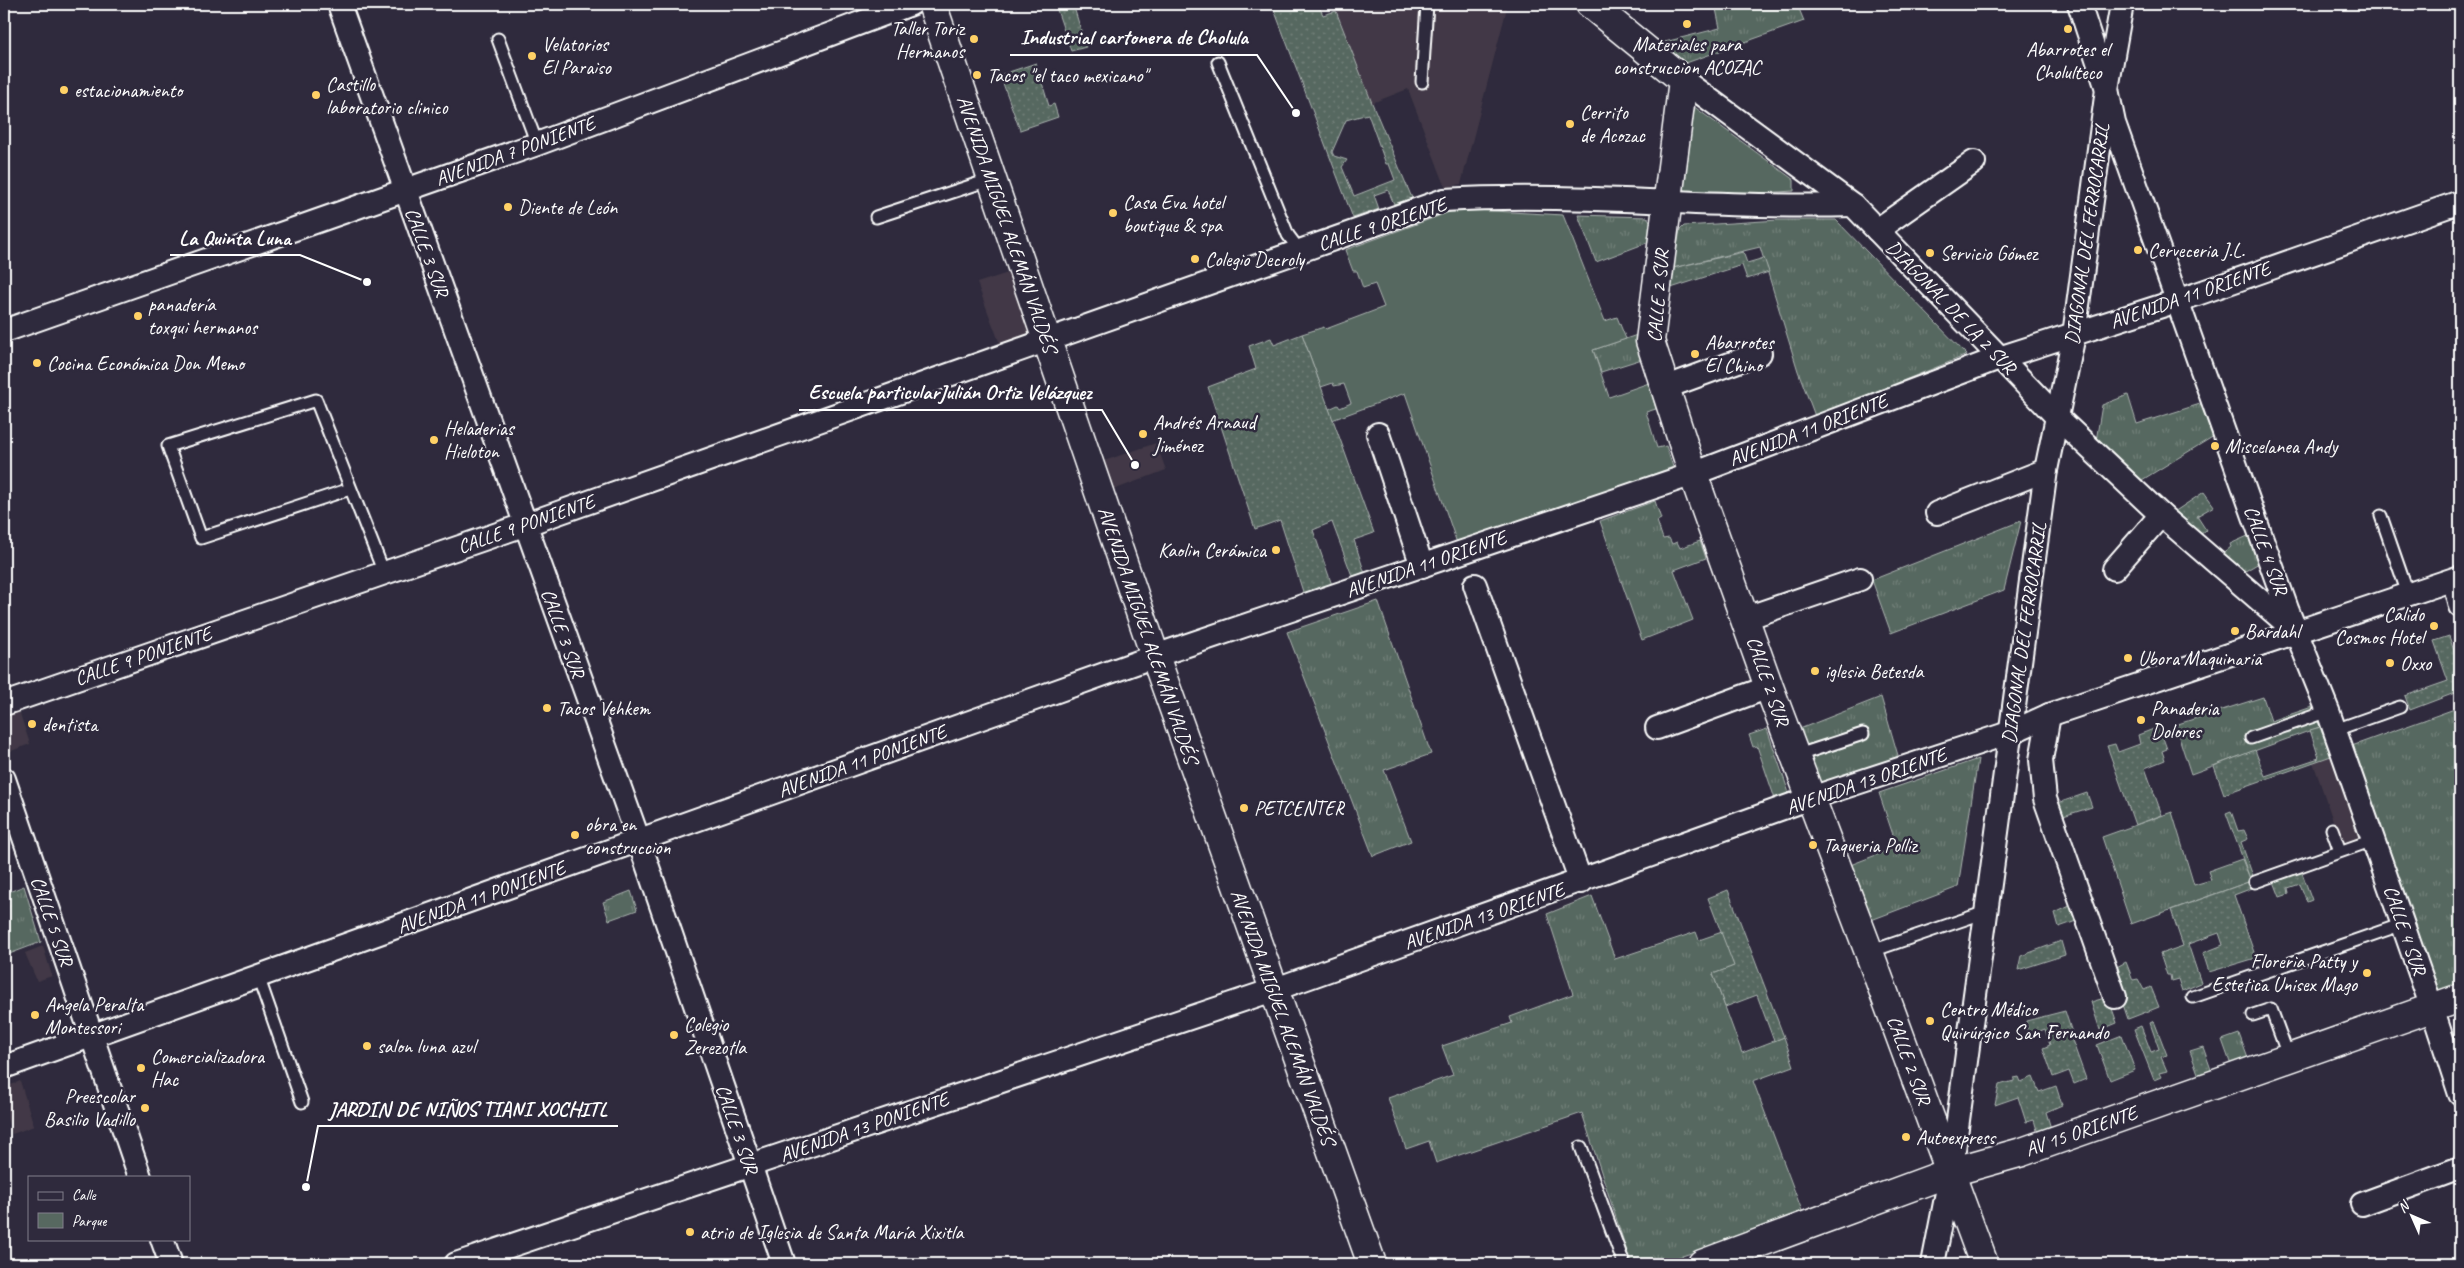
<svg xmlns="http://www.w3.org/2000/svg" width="2464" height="1268" font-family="Caveat,sans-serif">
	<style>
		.built { fill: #423946 }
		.grass { fill: url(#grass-tufts); stroke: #abb4b0 }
		.park { fill: #576860; stroke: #abb4b0 }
		.garden { fill: url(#garden-dots); stroke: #abb4b0; fill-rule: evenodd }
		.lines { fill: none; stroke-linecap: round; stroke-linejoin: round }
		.lane-casing { stroke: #fff; stroke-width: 15 }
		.street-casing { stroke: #fff; stroke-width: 26 }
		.secondary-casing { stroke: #fff; stroke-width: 31 }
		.lane { stroke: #2f2a3d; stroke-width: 11 }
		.street { stroke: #2f2a3d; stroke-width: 22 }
		.secondary { stroke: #2f2a3d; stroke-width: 28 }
		.poi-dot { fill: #ffd166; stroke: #2f2a3d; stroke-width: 2 }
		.labels { text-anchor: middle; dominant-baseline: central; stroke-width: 5; stroke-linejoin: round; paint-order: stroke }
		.poi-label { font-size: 20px; fill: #fff; stroke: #2f2a3d; text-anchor: start }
		.street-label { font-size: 20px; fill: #fff; stroke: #2f2a3d }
		.leader { fill: none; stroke: #fff; stroke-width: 2 }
		.callout-dot { fill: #fff; stroke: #2f2a3d; stroke-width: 2 }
		.callout-label { font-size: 21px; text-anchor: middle; font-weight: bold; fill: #fff; stroke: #2f2a3d; stroke-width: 5; stroke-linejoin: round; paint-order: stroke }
	</style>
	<defs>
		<pattern id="grass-tufts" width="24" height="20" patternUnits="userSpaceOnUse" patternTransform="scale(1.25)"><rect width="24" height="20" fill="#576860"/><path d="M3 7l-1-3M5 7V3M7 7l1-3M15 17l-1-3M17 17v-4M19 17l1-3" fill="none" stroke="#707f78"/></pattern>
		<pattern id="garden-dots" width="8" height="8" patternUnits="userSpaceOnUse" patternTransform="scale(1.25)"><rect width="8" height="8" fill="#576860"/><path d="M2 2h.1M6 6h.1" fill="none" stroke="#707f78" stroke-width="1.8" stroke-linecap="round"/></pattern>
	</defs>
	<rect width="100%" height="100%" fill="#2f2a3d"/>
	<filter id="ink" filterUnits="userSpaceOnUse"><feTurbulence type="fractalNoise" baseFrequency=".02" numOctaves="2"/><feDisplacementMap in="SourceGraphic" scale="10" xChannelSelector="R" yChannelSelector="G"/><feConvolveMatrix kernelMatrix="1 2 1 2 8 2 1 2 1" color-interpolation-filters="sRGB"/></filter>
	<g filter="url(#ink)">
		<g class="built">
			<path d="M1334 4H1508L1461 184 1446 188 1408 89 1372 103Z"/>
			<path d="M1008 273 1030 333 1000 344 977 283Z"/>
			<path d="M1156 443 1166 470 1113 490 1104 461Z"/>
			<path d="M19 711 30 744 6 753 4 746V716Z"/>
			<path d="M2333 756 2363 840 2342 847 2313 762Z"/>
			<path d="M43 946 52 976 37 981 25 953Z"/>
			<path d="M20 1081 34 1126 12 1134 4 1110V1088Z"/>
		</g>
		<g class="grass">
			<path d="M1715 4H1797L1804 21 1686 63 1661 48V43L1720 28Z"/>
			<path d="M1578 215 1647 217 1651 222 1649 242 1596 262Z"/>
			<path d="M1779 220H1836L1967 355 1815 416 1798 371 1760 247 1673 268 1680 230 1684 226Z"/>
			<path d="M1640 334 1642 359 1601 372 1593 350Z"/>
			<path d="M2128 395 2137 424 2200 404 2214 436 2137 483 2096 441 2102 405Z"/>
			<path d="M1655 501 1661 519 1657 521 1663 539 1669 538 1672 544 1677 542 1680 548 1700 541 1706 558 1674 570 1693 620 1642 640 1600 521Z"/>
			<path d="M2021 521 2004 590 1891 633 1872 580Z"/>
			<path d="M2250 535 2259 563 2242 573 2220 556 2231 547 2230 544Z"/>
			<path d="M1378 601 1431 754 1384 770 1411 841 1373 856 1287 632Z"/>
			<path d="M1881 697 1899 759 1817 787 1797 730Z"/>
			<path d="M2263 697 2271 721 2312 707 2320 727 2191 774 2175 725Z"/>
			<path d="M2460 707V984L2434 993 2349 747Z"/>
			<path d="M1767 729 1789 793 1775 799 1757 746 1753 747 1749 735Z"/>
			<path d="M1978 759 1958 887 1866 922 1845 867 1897 847 1879 793Z"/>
			<path d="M2172 812 2194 885 2211 880 2208 871 2242 859 2251 881 2131 924 2102 837Z"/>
			<path d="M24 886 41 942 4 956V894Z"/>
			<path d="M631 891 637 910 609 920 603 902Z"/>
			<path d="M1592 896 1615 959 1696 932 1699 940 1722 932 1735 966 1713 974 1742 1053 1784 1037 1794 1066 1753 1081 1804 1216 1658 1264H1631L1582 1113 1436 1163 1429 1141 1406 1149 1388 1098 1453 1075 1442 1046 1512 1023 1510 1017 1573 994 1547 914Z"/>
			<path d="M2239 1034 2249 1061 2232 1068 2222 1040Z"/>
		</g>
		<g class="park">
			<path d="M1693 106 1794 180V191L1679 198Z"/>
			<path d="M1458 209 1563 215 1605 321 1617 317 1626 339 1593 350 1609 397 1649 383 1656 409 1646 412 1657 448 1666 446 1673 467 1458 546 1405 393 1332 420 1329 409 1338 405 1340 408 1351 403 1344 384 1334 386 1333 383 1321 387 1302 334 1324 327 1326 329 1384 307 1375 284 1363 288 1357 271H1353L1345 250Z"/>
		</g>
		<g class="garden">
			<path d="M1055 4H1073L1086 47 1071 51Z"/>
			<path d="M1272 4H1318L1323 15 1336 11 1372 103 1412 198 1394 204 1388 190 1374 195 1379 209 1353 218ZM1368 114 1386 164H1389L1395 180 1354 196 1342 167 1347 160 1334 156 1332 152 1346 120Z"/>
			<path d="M1036 63 1049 106 1054 104 1058 117 1020 130 1000 75Z"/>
			<path d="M1743 252 1747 263 1764 258 1769 272 1747 279 1742 265 1668 289 1673 268Z"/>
			<path d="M1302 334 1374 533 1354 540 1366 577 1354 581 1332 522 1313 530 1333 588 1305 598 1280 520 1255 529 1208 387 1256 369 1249 346 1271 338 1274 345Z"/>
			<path d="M2204 492 2214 506 2197 516 2206 530 2198 537 2171 514Z"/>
			<path d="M2449 636 2460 669V691L2410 710 2405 696 2448 681 2434 641Z"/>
			<path d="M2159 727 2167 749 2162 751 2165 760 2145 768 2162 815 2135 825 2107 746 2115 744 2118 752 2140 744 2138 735Z"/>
			<path d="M2320 727 2331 756 2224 794 2214 766 2255 750 2265 776 2319 758 2310 730Z"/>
			<path d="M2087 793 2092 807 2060 817 2055 804Z"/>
			<path d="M2231 811 2238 831 2244 830 2248 839 2241 842 2254 879 2255 887 2234 895 2256 958 2209 972 2203 953 2223 945 2219 933 2188 944 2201 983 2182 991 2178 979 2171 981 2170 975H2167L2160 954 2183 946 2171 910 2251 881 2226 813Z"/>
			<path d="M2301 870 2312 900 2307 902 2300 884 2288 888 2289 894 2280 897 2273 879Z"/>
			<path d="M1728 890 1784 1037 1774 1041 1757 995 1725 1007 1713 974 1734 966 1708 898Z"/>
			<path d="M2076 903 2082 919 2059 927 2055 913Z"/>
			<path d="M2061 941 2065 955 2018 970 2021 956Z"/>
			<path d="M2126 962 2133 980 2138 979 2144 990 2151 987 2159 1007 2128 1019 2111 970Z"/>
			<path d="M2108 997 2117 1023 2100 1030 2091 1002Z"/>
			<path d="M2065 1011 2074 1039 2072 1040 2086 1079 2074 1084 2069 1071 2053 1077 2043 1048 2050 1045 2045 1029 2027 1036 2026 1021Z"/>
			<path d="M2154 1021 2167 1055 2161 1057 2167 1071 2159 1073 2161 1077 2154 1080 2134 1029 2141 1026 2151 1052 2159 1049 2150 1023Z"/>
			<path d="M2122 1035 2135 1070 2110 1080 2097 1045Z"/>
			<path d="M2203 1047 2213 1075 2200 1079 2190 1051Z"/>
			<path d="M2019 1077 2021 1082 2033 1077 2039 1092 2056 1086 2062 1105 2046 1112 2052 1132 2039 1137 2034 1120 2026 1122 2018 1097 1995 1105 1999 1085 2014 1081V1078Z"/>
		</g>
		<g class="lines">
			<g class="lane-casing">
				<g id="lane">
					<path d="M498 39 537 144"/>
					<path d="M1218 62 1288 235 1300 251"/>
					<path d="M1422 82 1427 4"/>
					<path d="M876 217 992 179"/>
					<path d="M350 489 201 538 168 446 316 400 384 573"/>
					<path d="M2381 516 2408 594"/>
					<path d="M2335 730 2400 707"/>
					<path d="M2251 738 2328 711"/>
					<path d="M1795 756 1863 734"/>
					<path d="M2332 829 2340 851"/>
					<path d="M2255 882 2373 840"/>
					<path d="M1869 952 1986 912"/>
					<path d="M258 976 302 1102"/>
					<path d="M2193 997 2403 924"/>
					<path d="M2253 1015 2271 1009 2289 1058"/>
					<path d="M1581 1147 1624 1264"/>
				</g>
			</g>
			<g class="street-casing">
				<g id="street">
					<path d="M339 4 639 841 784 1264"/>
					<path d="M2079 4 2107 89 2114 123 2287 609 2328 711 2432 1008 2460 1094"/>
					<path d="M1683 80 1853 205 2058 418 2161 515 2293 629"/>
					<path d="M1877 230 1974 162"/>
					<path d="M4 331 537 144 911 4"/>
					<path d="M1664 388 1760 353"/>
					<path d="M1378 434 1422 566"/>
					<path d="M1937 513 2046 470"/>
					<path d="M2114 569 2161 515"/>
					<path d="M1475 585 1581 882"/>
					<path d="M2457 594 2460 606"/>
					<path d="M1746 618 1860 579"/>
					<path d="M4 704 524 525 1444 200C1580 192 1717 209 1853 205"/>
					<path d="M2049 715 2041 760 2045 799 2115 997"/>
					<path d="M1657 728 1769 687"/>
					<path d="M4 779 140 1177"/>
					<path d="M4 1067 1155 656 1693 474 1999 358 2177 301 2460 202"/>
					<path d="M2362 1204 2460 1168"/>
					<path d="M162 1239 171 1264"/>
					<path d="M456 1264 1273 990 1811 798 2012 732 2049 715 2460 577"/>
					<path d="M1933 1264 1951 1172 2046 470 2074 335 2107 89 2122 4"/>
				</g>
			</g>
			<g class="secondary-casing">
				<g id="secondary">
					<path d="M932 4 1155 656 1372 1264"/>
					<path d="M1590 4 1683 80 1650 341 1693 474 1769 687 1869 952 1984 1264"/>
					<path d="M1702 1264 1951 1172 2022 1152 2460 998"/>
				</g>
			</g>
			<use href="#lane" class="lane"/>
			<use href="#street" class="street"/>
			<use href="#secondary" class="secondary"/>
		</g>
	</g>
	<g class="poi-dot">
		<circle cx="1687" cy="24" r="5"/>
		<circle cx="2068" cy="29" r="5"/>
		<circle cx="974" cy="39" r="5"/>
		<circle cx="532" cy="56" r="5"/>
		<circle cx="977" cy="75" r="5"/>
		<circle cx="64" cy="90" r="5"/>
		<circle cx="316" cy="95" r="5"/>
		<circle cx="1570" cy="124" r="5"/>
		<circle cx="508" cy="207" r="5"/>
		<circle cx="1113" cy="213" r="5"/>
		<circle cx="2138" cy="250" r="5"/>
		<circle cx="1930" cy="253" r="5"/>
		<circle cx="1195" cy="259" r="5"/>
		<circle cx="138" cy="316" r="5"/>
		<circle cx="1695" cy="354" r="5"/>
		<circle cx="37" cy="363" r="5"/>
		<circle cx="1143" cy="434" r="5"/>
		<circle cx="434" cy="440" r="5"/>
		<circle cx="2215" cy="446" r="5"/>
		<circle cx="1276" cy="550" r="5"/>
		<circle cx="2434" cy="626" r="5"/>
		<circle cx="2235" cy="631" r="5"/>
		<circle cx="2128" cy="658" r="5"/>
		<circle cx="2390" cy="663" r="5"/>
		<circle cx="1815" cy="671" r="5"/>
		<circle cx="547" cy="708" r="5"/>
		<circle cx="2141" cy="720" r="5"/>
		<circle cx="32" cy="724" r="5"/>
		<circle cx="1244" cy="808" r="5"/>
		<circle cx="575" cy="835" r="5"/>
		<circle cx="1813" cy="845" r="5"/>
		<circle cx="2367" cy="973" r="5"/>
		<circle cx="35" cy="1015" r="5"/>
		<circle cx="1930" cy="1021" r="5"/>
		<circle cx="674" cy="1035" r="5"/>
		<circle cx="367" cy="1046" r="5"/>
		<circle cx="141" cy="1068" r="5"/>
		<circle cx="145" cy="1108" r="5"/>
		<circle cx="1906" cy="1137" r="5"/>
		<circle cx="690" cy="1232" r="5"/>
	</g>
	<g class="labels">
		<g class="poi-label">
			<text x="964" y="28" text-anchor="end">Taller Toriz<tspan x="964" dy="23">Hermanos</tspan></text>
			<text x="542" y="44">Velatorios<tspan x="542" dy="23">El Paraiso</tspan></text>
			<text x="1687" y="44" text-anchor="middle">Materiales para<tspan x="1687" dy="23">construccion ACOZAC</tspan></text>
			<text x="2068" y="49" text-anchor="middle">Abarrotes el<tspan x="2068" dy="23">Cholulteco</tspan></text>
			<text x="987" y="75">Tacos "el taco mexicano"</text>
			<text x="326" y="84">Castillo<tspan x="326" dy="23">laboratorio clinico</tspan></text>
			<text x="74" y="90">estacionamiento</text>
			<text x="1580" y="112">Cerrito<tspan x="1580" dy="23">de Acozac</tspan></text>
			<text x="1123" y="202">Casa Eva hotel<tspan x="1123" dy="23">boutique &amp; spa</tspan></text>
			<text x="518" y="207">Diente de León</text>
			<text x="2148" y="250">Cerveceria J.L.</text>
			<text x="1940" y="253">Servicio Gómez</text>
			<text x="1205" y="259">Colegio Decroly</text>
			<text x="148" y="304">panadería<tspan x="148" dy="23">toxqui hermanos</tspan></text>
			<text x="1705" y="342">Abarrotes<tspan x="1705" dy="23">El Chino</tspan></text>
			<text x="47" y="363">Cocina Económica Don Memo</text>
			<text x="1153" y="422">Andrés Arnaud<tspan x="1153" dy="23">Jiménez</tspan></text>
			<text x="444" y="428">Heladerias<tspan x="444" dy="23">Hieloton</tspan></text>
			<text x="2225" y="446">Miscelanea Andy</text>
			<text x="1266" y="550" text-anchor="end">Kaolin Cerámica</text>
			<text x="2424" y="614" text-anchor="end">Calido<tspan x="2424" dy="23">Cosmos Hotel</tspan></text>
			<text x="2245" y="631">Bardahl</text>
			<text x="2138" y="658">Ubora Maquinaria</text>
			<text x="2400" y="663">Oxxo</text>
			<text x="1825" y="671">iglesia Betesda</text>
			<text x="557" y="708">Tacos Vehkem</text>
			<text x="2151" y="708">Panaderia<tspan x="2151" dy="23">Dolores</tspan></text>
			<text x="42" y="724">dentista</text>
			<text x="1254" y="808">PETCENTER</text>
			<text x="585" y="824">obra en<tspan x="585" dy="23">construccion</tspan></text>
			<text x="1823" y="845">Taqueria Polliz</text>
			<text x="2357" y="961" text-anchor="end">Floreria Patty y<tspan x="2357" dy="23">Estetica Unisex Mago</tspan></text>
			<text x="45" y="1004">Angela Peralta<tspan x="45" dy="23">Montessori</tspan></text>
			<text x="1940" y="1009">Centro Médico<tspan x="1940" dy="23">Quirúrgico San Fernando</tspan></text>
			<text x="684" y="1024">Colegio<tspan x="684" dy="23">Zerezotla</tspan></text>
			<text x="377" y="1046">salon luna azul</text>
			<text x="151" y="1056">Comercializadora<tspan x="151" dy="23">Hac</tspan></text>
			<text x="135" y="1096" text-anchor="end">Preescolar<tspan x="135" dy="23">Basilio Vadillo</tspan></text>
			<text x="1916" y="1137">Autoexpress</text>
			<text x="700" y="1232">atrio de Iglesia de Santa María Xixitla</text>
		</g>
		<g class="street-label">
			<text transform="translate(515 151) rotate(-20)">AVENIDA 7 PONIENTE</text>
			<text transform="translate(1007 224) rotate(71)">AVENIDA MIGUEL ALEMÁN VALDÉS</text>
			<text transform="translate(1382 224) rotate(-18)">CALLE 9 ORIENTE</text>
			<text transform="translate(2087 234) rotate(-82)">DIAGONAL DEL FERROCARRIL</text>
			<text transform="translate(427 252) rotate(70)">CALLE 3 SUR</text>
			<text transform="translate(2190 295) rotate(-19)">AVENIDA 11 ORIENTE</text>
			<text transform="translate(1658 296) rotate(-85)">CALLE 2 SUR</text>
			<text transform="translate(1951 307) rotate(46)">DIAGONAL DE LA 2 SUR</text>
			<text transform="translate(1808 430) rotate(-21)">AVENIDA 11 ORIENTE</text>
			<text transform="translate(526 524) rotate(-19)">CALLE 9 PONIENTE</text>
			<text transform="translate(2266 550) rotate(70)">CALLE 4 SUR</text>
			<text transform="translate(1426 564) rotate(-19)">AVENIDA 11 ORIENTE</text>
			<text transform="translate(563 633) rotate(70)">CALLE 3 SUR</text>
			<text transform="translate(2024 633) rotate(-82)">DIAGONAL DEL FERROCARRIL</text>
			<text transform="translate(1148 635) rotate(71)">AVENIDA MIGUEL ALEMÁN VALDÉS</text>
			<text transform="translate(143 656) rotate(-19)">CALLE 9 PONIENTE</text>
			<text transform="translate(1768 681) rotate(71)">CALLE 2 SUR</text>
			<text transform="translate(862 761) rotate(-20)">AVENIDA 11 PONIENTE</text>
			<text transform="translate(1866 781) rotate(-19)">AVENIDA 13 ORIENTE</text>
			<text transform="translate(481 897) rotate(-20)">AVENIDA 11 PONIENTE</text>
			<text transform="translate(1484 916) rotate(-19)">AVENIDA 13 ORIENTE</text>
			<text transform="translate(52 921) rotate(71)">CALLE 5 SUR</text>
			<text transform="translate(2405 930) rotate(71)">CALLE 4 SUR</text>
			<text transform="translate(1283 1017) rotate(70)">AVENIDA MIGUEL ALEMÁN VALDÉS</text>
			<text transform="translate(1909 1060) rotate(70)">CALLE 2 SUR</text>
			<text transform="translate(864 1127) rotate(-19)">AVENIDA 13 PONIENTE</text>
			<text transform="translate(737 1129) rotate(71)">CALLE 3 SUR</text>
			<text transform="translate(2081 1131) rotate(-19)">AV 15 ORIENTE</text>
		</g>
	</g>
	<path class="leader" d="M1296 113L1257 55H1010M367 282L300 255H170M1135 465L1102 410H799M306 1187L318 1126H618"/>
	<g class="callout-dot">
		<circle cx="1296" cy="113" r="5"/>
		<circle cx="367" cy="282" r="5"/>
		<circle cx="1135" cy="465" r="5"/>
		<circle cx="306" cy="1187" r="5"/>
	</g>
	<g class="callout-label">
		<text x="1134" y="44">Industrial cartonera de Cholula</text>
		<text x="235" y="245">La Quinta Luna</text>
		<text x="950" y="399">Escuela particularJulián Ortiz Velázquez</text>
		<text x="468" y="1116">JARDIN DE NIÑOS TIANI XOCHITL</text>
	</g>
	<rect width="2464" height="1268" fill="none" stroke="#2f2a3d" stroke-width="20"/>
	<rect x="10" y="10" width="2444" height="1248" fill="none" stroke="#fff" stroke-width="2" filter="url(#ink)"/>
	<rect x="28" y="1176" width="162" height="65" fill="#2f2a3d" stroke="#827f8b"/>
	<rect x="38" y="1192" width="25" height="8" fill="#2f2a3d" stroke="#827f8b"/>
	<text x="72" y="1200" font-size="15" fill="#ffffff">Calle</text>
	<rect x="38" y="1213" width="25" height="15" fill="#576860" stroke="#827f8b"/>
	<text x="72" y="1226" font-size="15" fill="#ffffff">Parque</text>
	<g transform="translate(2412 1216) rotate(315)" stroke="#2f2a3d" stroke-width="4" paint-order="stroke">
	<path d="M0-4L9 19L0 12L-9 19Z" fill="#ffffff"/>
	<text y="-8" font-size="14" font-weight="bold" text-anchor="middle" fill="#ffffff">N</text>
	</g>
</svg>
